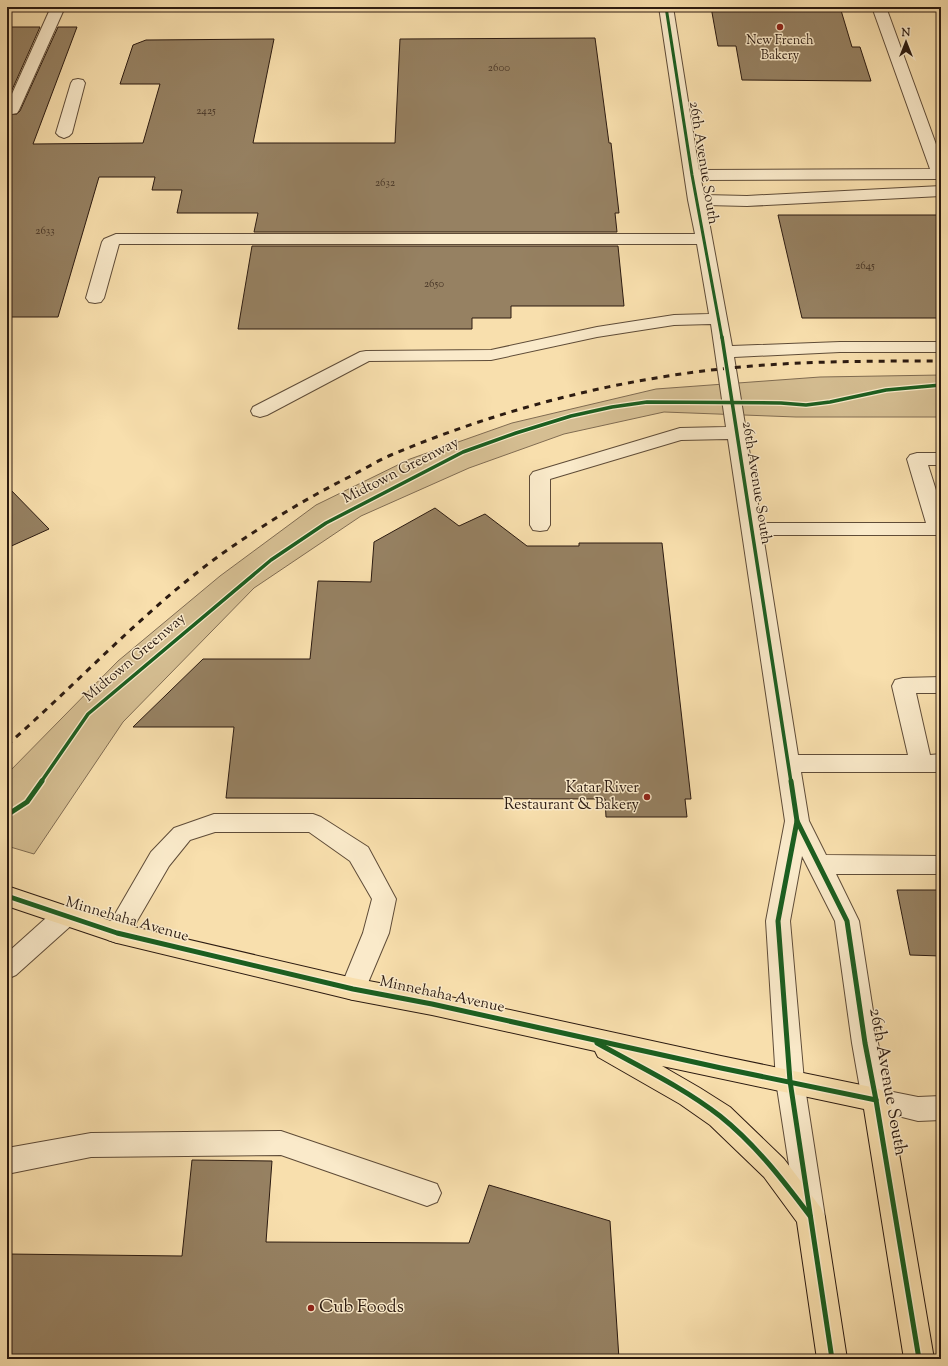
<svg xmlns="http://www.w3.org/2000/svg" width="948" height="1366" font-family="'Sorts Mill Goudy',serif">
	<style>
		.green { fill: #d5be92; stroke: #806c52 }
		.building { fill: #968162; stroke: #2c1b11 }
		.lines { fill: none; stroke-linecap: round; stroke-linejoin: round }
		.minor-casing { stroke: #5f4c38; stroke-width: 2 }
		.major-casing { stroke: #2c1b11; stroke-width: 2 }
		.minor { fill: #faeaca; fill-rule: evenodd }
		.major { fill: #f8dfad; fill-rule: evenodd }
		.rail { stroke: #2c1b11; stroke-width: 3; stroke-dasharray: 6 6; stroke-linecap: butt }
		.cycleway-far2-casing { stroke: #faeaca; stroke-width: 4.5 }
		.cycleway-far1-casing { stroke: #faeaca; stroke-width: 6 }
		.cycleway-casing { stroke: #faeaca; stroke-width: 8 }
		.cycleway-far2 { stroke: #1b5e20; stroke-width: 3 }
		.cycleway-far1 { stroke: #1b5e20; stroke-width: 3.5 }
		.cycleway { stroke: #1b5e20; stroke-width: 5 }
		.poi-dot { fill: #8f2418; stroke: #faeaca; stroke-width: 1.5 }
		.labels { text-anchor: middle; dominant-baseline: central; stroke-width: 3; stroke-linejoin: round; paint-order: stroke }
		.far-number-label { font-size: 11px; fill: #463425 }
		.far-poi-label { font-size: 13px; fill: #2c1b11; stroke: #faeaca }
		.street-label { font-size: 15px; fill: #2c1b11; stroke: #faeaca }
		.poi-label { font-size: 15px; fill: #2c1b11; stroke: #faeaca; text-anchor: end }
		.near-street-label { font-size: 18px; fill: #2c1b11; stroke: #faeaca }
		.near-poi-label { font-size: 18px; fill: #2c1b11; stroke: #faeaca; text-anchor: start }
	</style>
	<rect width="100%" height="100%" fill="#f8dfad"/>
	<filter id="stains"><feTurbulence type="fractalNoise" baseFrequency=".005" numOctaves="4"/><feColorMatrix values="0 0 0 0 .2 0 0 0 0 .09 0 0 0 0 .02 0 0 0 .5 -.17"/></filter>
	<radialGradient id="worn" r=".72"><stop offset=".6" stop-color="#630" stop-opacity="0"/><stop offset="1" stop-color="#630" stop-opacity=".3"/></radialGradient>
	<path class="green" d="M941 375V417H796L664 412 564 434 469 468 361 516 254 588 123 722 34 854 7 846V774L118 661 220 576 316 505 410 459 512 423 656 389 820 377Z"/>
	<g class="building">
		<path d="M711 7H840L852 47H860L871 81 742 80 736 46H718Z"/>
		<path d="M7 27H40L7 101Z"/>
		<path d="M58 27H77L33 144 143 143 160 84H120L133 45 146 40 274 39 253 143H395L400 39 595 38 609 143H611L619 213H615L617 232H254L258 213H177L182 190H152L155 177H99L58 317H7V115L17 114 20 111Z"/>
		<path d="M778 215H941V318H802Z"/>
		<path d="M252 246H618L624 306H511V318H472V329H238Z"/>
		<path d="M7 486 49 529 7 548Z"/>
		<path d="M435 508 459 526 485 514 527 546H579V543H662L691 799H685L687 817H606L605 799 226 798 234 727H133L203 659H310L318 581 371 582 374 542Z"/>
		<path d="M897 890H941V956L910 955Z"/>
		<path d="M192 1160 272 1161 266 1242 469 1243 489 1185 610 1221 619 1359H7V1254L182 1256Z"/>
	</g>
	<g class="lines">
		<g class="minor-casing">
			<g id="minor">
				<path d="M51 7H65L19 110 17 113 12 114 7 113V105Z"/>
				<path d="M659 7H673L699 170 930 169 872 7H886L941 158V178L939 179 701 180 704 195 747 196 941 186V196L747 206 706 205 732 346 840 342H941V352H840L734 357 761 523H926L907 459 910 455 917 453H941V465H928L941 506V535H763L798 755H908L892 686 895 680 903 678 941 677V693H916L930 755 941 754V772H801L809 821 826 855 941 856V874H836L859 921 878 1043 888 1091 918 1097 941 1096V1120L918 1121 866 1108 862 1100 852 1043 835 921 802 856 790 921 804 1081 825 1217 821 1226 811 1230 801 1226 797 1217 776 1081 766 921 785 821 728 439 681 440 550 479V525L547 530 540 531 533 530 530 525V476L533 472 680 428 726 427 711 324 674 325 597 337 491 360 369 361 267 415 260 417 253 415 251 411 253 407 360 352 366 351 491 350 597 327 674 315 709 314 697 244H119L104 298 101 302 95 303 89 302 86 298 102 242 104 239 116 234H695L688 200Z"/>
				<path d="M78 79 83 80 85 83 72 133 69 136 64 138 59 136 56 133 71 83 73 80Z"/>
				<path d="M214 814H313L321 817 368 847 396 899 389 933 362 997 353 1000 344 997 340 989 363 933 372 899 350 861 309 832H215L190 840 169 866 126 940 117 943 108 940 104 933 151 852 174 828Z"/>
				<path d="M65 906 74 909 77 916 74 923 16 975 7 979V953L56 909Z"/>
				<path d="M281 1131 437 1184 441 1193 437 1202 427 1206 281 1155 91 1157 7 1174V1148L91 1133Z"/>
			</g>
		</g>
		<g class="major-casing">
			<path id="major" d="M7 886 117 923 353 978 432 993 721 1056 876 1088 886 1092 890 1100 934 1359H904L864 1109 662 1066 700 1088 730 1107 784 1159 821 1208 825 1217 847 1359H817L797 1222 764 1177 710 1125 680 1104 598 1057 595 1051 432 1015 353 1000 117 943 7 906Z"/>
		</g>
		<use href="#minor" class="minor"/>
		<use href="#major" class="major"/>
		<path class="rail" d="M7 745C79 682 145 609 223 553 263 525 305 499 349 477 363 470 377 461 391 455 505 407 628 376 752 366 815 361 878 361 941 361"/>
		<g class="cycleway-far2-casing">
			<path id="cycleway-far2" d="M666 7 692 175 722 338"/>
		</g>
		<g class="cycleway-far1-casing">
			<g id="cycleway-far1">
				<path d="M722 337 791 782"/>
				<path d="M41 782 88 714 271 560 326 523 463 452 516 433 571 416 612 407 647 402 781 403 806 405 830 402 886 390 941 385"/>
			</g>
		</g>
		<g class="cycleway-casing">
			<g id="cycleway">
				<path d="M791 781 797 821 847 921 865 1043 876 1100 919 1359"/>
				<path d="M7 815 27 802 42 781"/>
				<path d="M797 821 778 921 790 1081 832 1359"/>
				<path d="M7 896 117 933 353 989 432 1004 721 1068 876 1100"/>
				<path d="M597 1043C638 1066 683 1087 720 1116 755 1144 783 1180 810 1216"/>
			</g>
		</g>
		<use href="#cycleway-far2" class="cycleway-far2"/>
		<use href="#cycleway-far1" class="cycleway-far1"/>
		<use href="#cycleway" class="cycleway"/>
	</g>
	<g class="poi-dot">
		<circle cx="780" cy="27" r="4"/>
		<circle cx="647" cy="797" r="4"/>
		<circle cx="311" cy="1308" r="4"/>
	</g>
	<g class="labels">
		<g class="far-number-label">
			<text x="499" y="68">2600</text>
			<text x="206" y="111">2425</text>
			<text x="385" y="183">2632</text>
			<text x="45" y="231">2633</text>
			<text x="865" y="266">2645</text>
			<text x="434" y="284">2650</text>
		</g>
		<g class="far-poi-label">
			<text x="780" y="41">New French<tspan x="780" dy="15">Bakery</tspan></text>
		</g>
		<g class="street-label">
			<text transform="translate(703 163) rotate(81)">26th Avenue South</text>
			<text transform="translate(401 471) rotate(-27)">Midtown Greenway</text>
			<text transform="translate(756 483) rotate(81)">26th Avenue South</text>
			<text transform="translate(135 658) rotate(-40)">Midtown Greenway</text>
			<text transform="translate(127 920) rotate(16)">Minnehaha Avenue</text>
			<text transform="translate(442 995) rotate(12)">Minnehaha Avenue</text>
		</g>
		<g class="poi-label">
			<text x="639" y="788">Katar River<tspan x="639" dy="17">Restaurant &amp; Bakery</tspan></text>
		</g>
		<g class="near-street-label">
			<text transform="translate(887 1082) rotate(80)">26th Avenue South</text>
		</g>
		<g class="near-poi-label">
			<text x="319" y="1308">Cub Foods</text>
		</g>
	</g>
	<rect width="948" height="1366" fill="none" stroke="#f8dfad" stroke-width="24"/>
	<rect x="8" y="8" width="932" height="1350" fill="none" stroke="#2c1b11" stroke-width="2"/>
	<rect x="12" y="12" width="924" height="1342" fill="none" stroke="#2c1b11"/>
	<g transform="translate(906 42)" stroke="#faeaca" stroke-width="3" paint-order="stroke">
	<path d="M0-3L7 15L0 10L-7 15Z" fill="#2c1b11"/>
	<text y="-6" font-size="11" font-weight="bold" text-anchor="middle" fill="#2c1b11">N</text>
	</g>
	<rect width="100%" height="100%" filter="url(#stains)"/>
	<rect width="100%" height="100%" fill="url(#worn)"/>
</svg>
